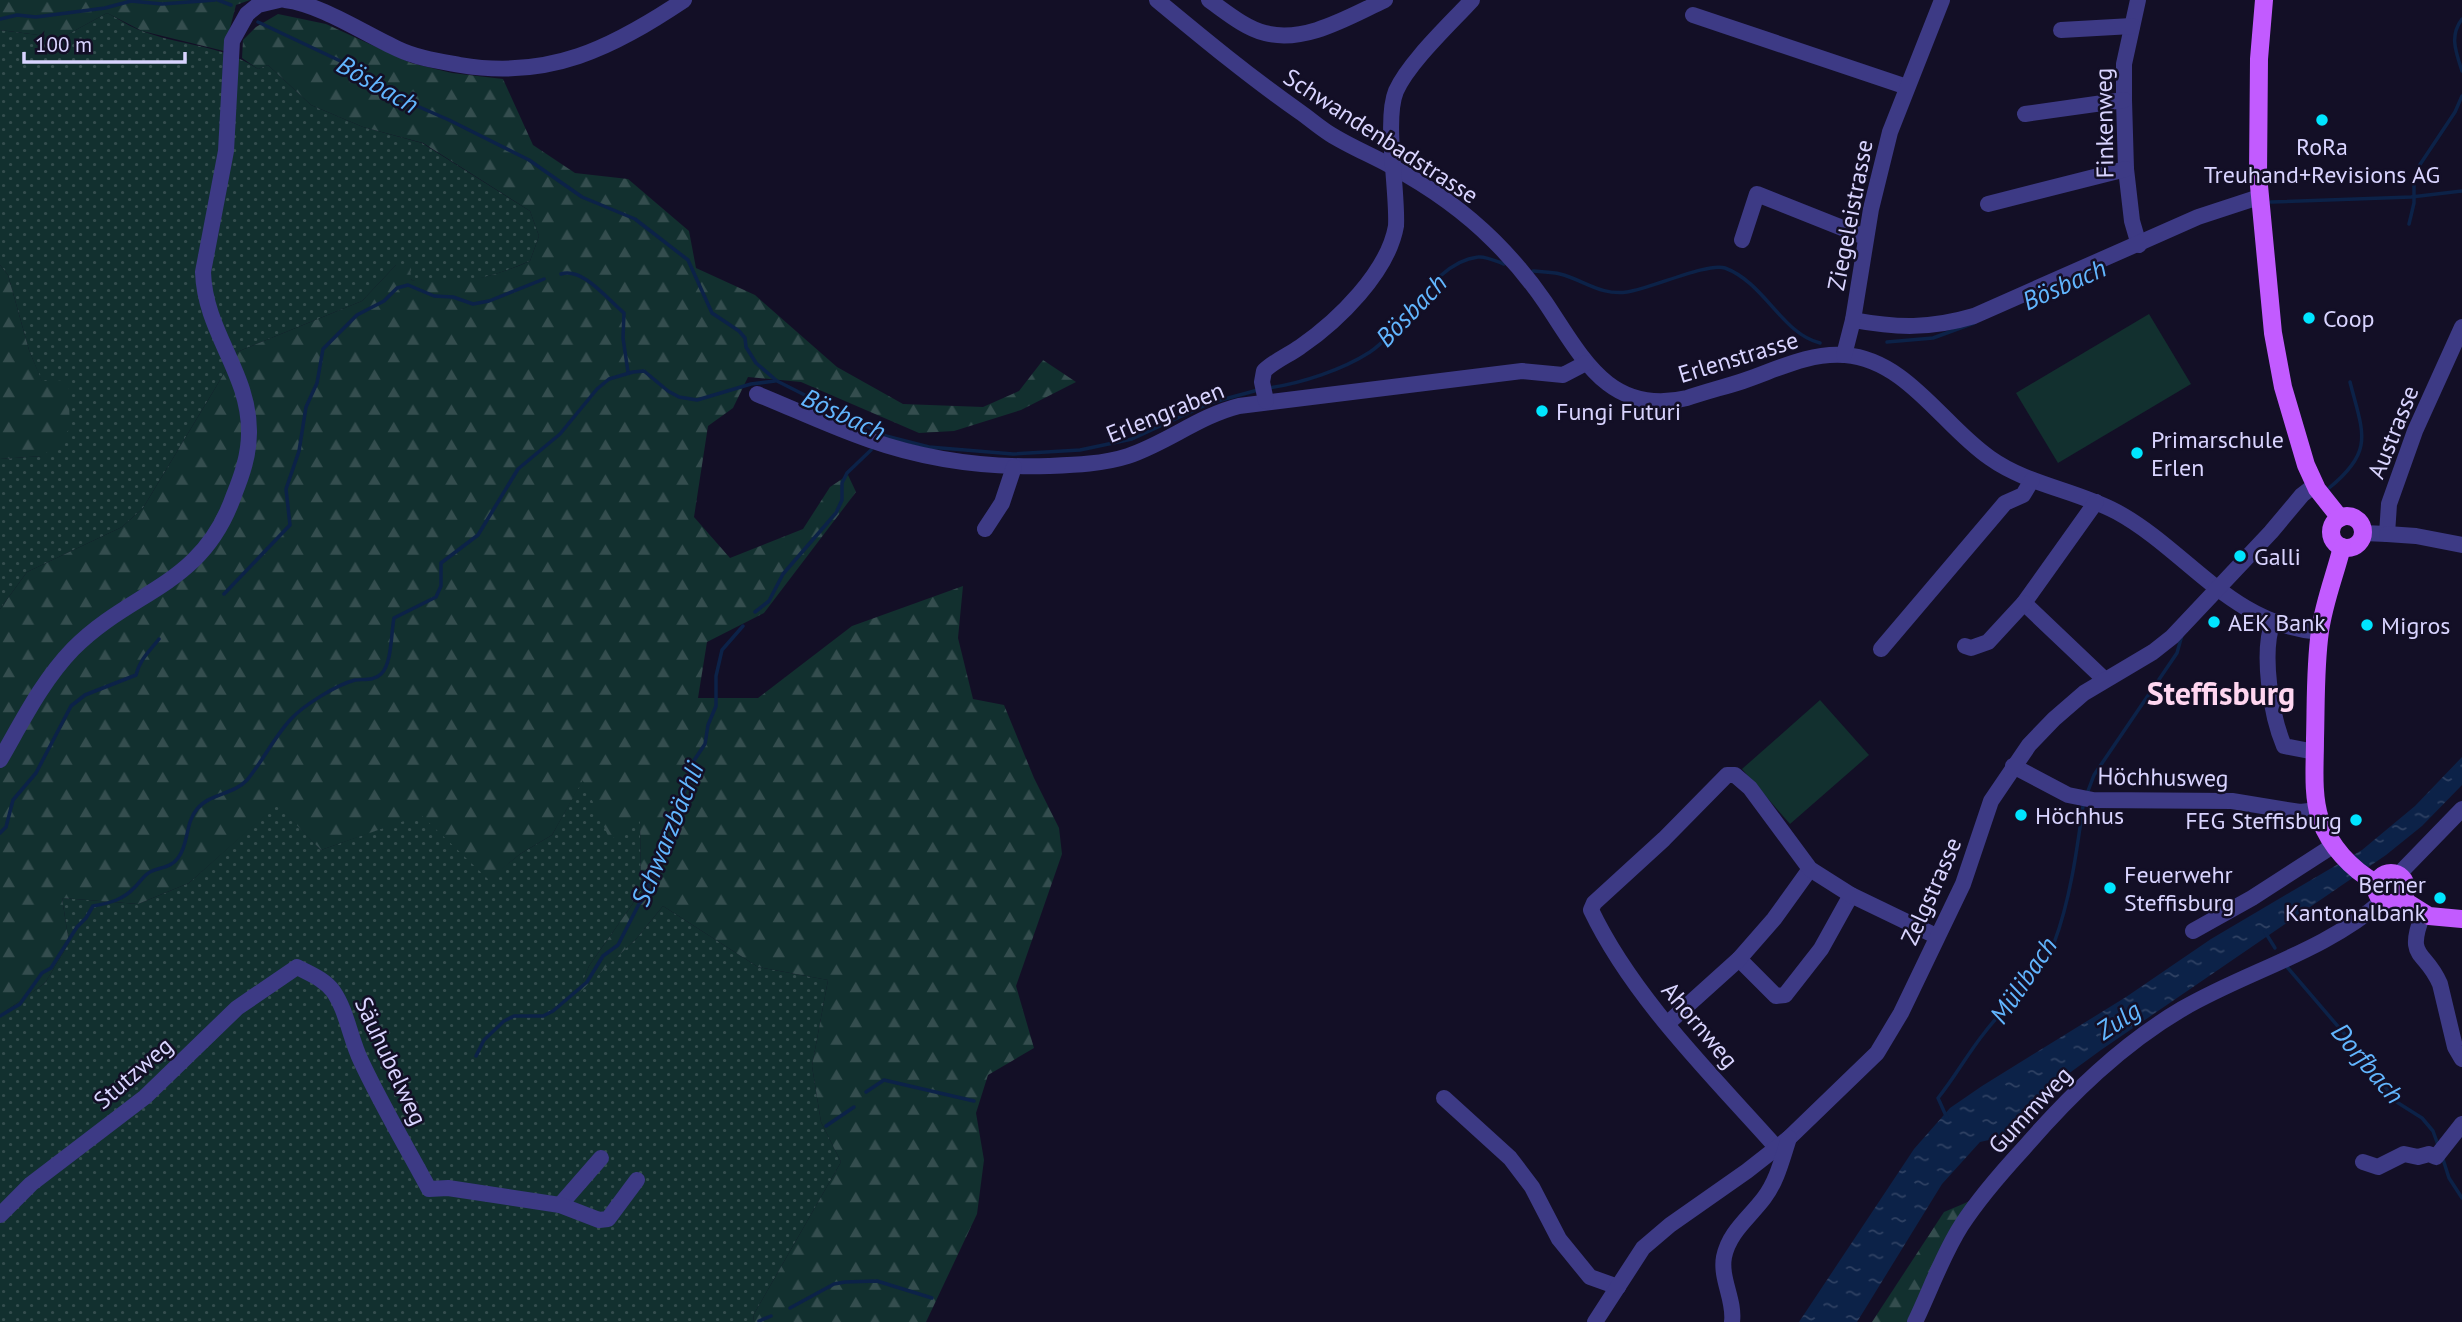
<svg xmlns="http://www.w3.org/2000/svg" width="2462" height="1322" font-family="'PT Sans',sans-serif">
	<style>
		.grass { fill: url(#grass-dots) }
		.forest { fill: url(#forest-firs) }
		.park { fill: #12302f }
		.water { fill: url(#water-ripples) }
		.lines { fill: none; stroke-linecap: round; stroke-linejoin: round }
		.stream { stroke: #0c2248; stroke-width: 3.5 }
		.minor { stroke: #3d3a85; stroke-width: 16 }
		.major { stroke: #c25bff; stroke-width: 18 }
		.poi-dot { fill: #00e5ff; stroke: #130f26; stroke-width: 2.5 }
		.labels { text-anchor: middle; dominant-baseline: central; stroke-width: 5; stroke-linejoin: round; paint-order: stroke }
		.street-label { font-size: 24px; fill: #d9d4ff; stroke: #130f26 }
		.poi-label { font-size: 24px; fill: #d9d4ff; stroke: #130f26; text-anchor: start }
		.water-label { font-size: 26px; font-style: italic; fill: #62b6ff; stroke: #130f26 }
		.district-label { font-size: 32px; font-weight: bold; fill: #ffd6f0; stroke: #130f26 }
	</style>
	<defs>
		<pattern id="grass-dots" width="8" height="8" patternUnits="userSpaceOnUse" patternTransform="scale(1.75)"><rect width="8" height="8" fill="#12302f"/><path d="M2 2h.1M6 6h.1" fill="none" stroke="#344d4e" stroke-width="1.8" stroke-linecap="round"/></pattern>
		<pattern id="forest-firs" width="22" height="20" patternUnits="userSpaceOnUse" patternTransform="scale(1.75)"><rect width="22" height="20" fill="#12302f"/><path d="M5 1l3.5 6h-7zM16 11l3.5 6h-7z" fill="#344d4e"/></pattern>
		<pattern id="water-ripples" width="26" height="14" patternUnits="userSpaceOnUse" patternTransform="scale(1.75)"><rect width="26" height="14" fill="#0c2248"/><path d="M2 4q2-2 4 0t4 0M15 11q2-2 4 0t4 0" fill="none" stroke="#2f4163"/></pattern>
	</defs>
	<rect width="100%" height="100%" fill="#130f26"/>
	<g class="grass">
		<path d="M107 13C119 19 130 27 142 31 181 46 223 45 258 69L268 65 311 105 363 127 422 143 530 211 539 236 530 261C500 274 445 293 412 280 406 278 401 270 396 265L362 301 237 352 143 508 122 527 27 572 0 609V459L42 456V382L29 350 8 275 0 265V30L61 38Z"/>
		<path d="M583 779 640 821 641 892 589 966 579 992 636 939 663 906 758 967 828 980 812 1066 821 1122 841 1162 754 1314 753 1322H0V1015L45 983 69 943 62 898 138 904 189 883 277 804 321 850 421 814 489 879 520 854 552 835Z"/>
	</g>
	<g class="forest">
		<path d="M0 0H250L236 5 224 51 142 31 107 13 61 38 0 30Z"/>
		<path d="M278 14 326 24 411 63 452 73 503 79 533 145 575 173 628 179 689 231 696 268 755 295 837 367 903 404 983 407 1019 391 1043 360 1076 382 1021 410 954 431 919 433 801 382 748 377 733 408 708 426 694 517 730 558 803 529 830 487 848 475 856 492 764 613 707 642 698 698H758L852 626 963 586 958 638 973 699 1004 705 1034 778 1059 828 1062 854 1016 986 1034 1048 988 1075 976 1113 984 1160 977 1214 926 1322H753L754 1314 841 1162 821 1122 812 1066 828 980 758 967 663 906 636 939 578 994 589 966 641 892 640 821 610 840 583 780 552 835 520 854 489 880 421 815 321 850 277 805 189 883 138 904 62 898 69 943 45 983 0 1015V609L27 572 122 527 143 508 237 352 362 301 396 265 410 263 411 280C455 286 489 279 530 261L539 236 530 211 423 143 363 127 311 105 268 65 258 69 242 58 243 40 256 27Z"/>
		<path d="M0 265 8 275 29 350 42 381 68 380 70 428 57 445 42 456 0 459Z"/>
		<path d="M1970 1201 1910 1322H1872L1944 1212Z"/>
	</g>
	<g class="park">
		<path d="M2149 314 2191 384 2058 463 2016 393Z"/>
		<path d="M1820 700 1869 755 1790 824 1742 769Z"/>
	</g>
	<path class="water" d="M2462 757V785L2422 826 2386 855 2101 1050 2064 1077 2002 1137 1980 1142 1942 1184 1857 1322H1799L1914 1149 1950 1108 1982 1086 2126 997 2211 939 2362 850 2415 806Z"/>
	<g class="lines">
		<g class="stream">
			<path d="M218 0 231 5"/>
			<path d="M0 19 17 15 36 17 105 8 131 1 162 4 215 0"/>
			<path d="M2462 19C2449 36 2456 52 2462 71"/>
			<path d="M258 22 353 67 376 88 449 120 529 160 582 197 635 219 688 260 712 313 739 331 745 338 746 347 756 363 777 381 886 436 929 447 1013 454 1080 450 1132 439 1210 403 1258 390"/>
			<path d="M2271 202 2411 197 2462 191"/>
			<path d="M2409 224 2414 203V180L2417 169 2455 112 2462 96"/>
			<path d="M1533 271C1542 272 1552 272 1560 274 1584 280 1601 296 1627 292 1650 289 1708 262 1725 268 1765 283 1782 334 1820 343"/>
			<path d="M561 274C583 267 607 299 624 313L623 338 628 372"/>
			<path d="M1887 342 1933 338 1974 323"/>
			<path d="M1269 388C1302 383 1342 370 1370 352 1406 328 1432 262 1478 257 1485 256 1496 261 1504 264"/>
			<path d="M2329 488C2375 451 2363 433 2350 382"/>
			<path d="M224 594 290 525 286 489 299 451 306 407 317 383 323 349 357 315 384 301 397 288 408 285 434 296 453 297 473 304 489 301 544 279"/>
			<path d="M755 612 769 601 783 574 836 513 842 500V483L847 473 871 450"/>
			<path d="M2088 791 2094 775 2177 653 2182 635"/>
			<path d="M0 833 6 827 13 800 36 773 71 706 85 695 136 675C140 659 149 652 159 639"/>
			<path d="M2265 932 2275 948"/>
			<path d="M2287 967 2366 1059 2395 1101 2422 1118 2433 1131 2438 1145"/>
			<path d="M0 1016 20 1004 42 973 51 968 77 927 86 918 93 906C110 903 123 900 135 887 140 882 144 875 150 872 160 867 171 868 178 858 189 844 185 823 197 809 210 793 233 795 247 780 263 761 274 737 291 719 304 705 336 685 355 680 364 679 374 681 381 674 392 664 391 633 394 618L436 597 441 586V563L478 535 518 469 560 434 597 389 609 379 633 372 644 371 668 391 679 397 697 400 751 384 775 381"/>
			<path d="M476 1056 484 1040 504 1021 514 1016H543L553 1011 587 982 603 956 618 945 639 904 647 895 649 872 665 838 669 821 680 808 693 762 705 744 708 725 716 706V676L722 650 743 626"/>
			<path d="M866 1092 884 1080 974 1101"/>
			<path d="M1947 1118 1938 1098C1955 1077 1968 1053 1985 1032 2007 1003 2040 977 2054 943 2070 901 2077 850 2083 806"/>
			<path d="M826 1126 854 1107"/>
			<path d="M2442 1156 2449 1178 2462 1198"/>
			<path d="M790 1308 834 1284 845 1282 877 1281 932 1298"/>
			<path d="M759 1321 771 1316"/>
		</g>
		<g class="minor">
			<path d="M285 0C320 4 365 34 398 49 417 58 438 61 460 65 549 80 612 48 684 0"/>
			<path d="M1157 0C1204 39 1250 77 1300 112 1310 119 1319 127 1330 134 1349 146 1371 155 1391 166 1428 186 1465 212 1494 241 1513 260 1530 280 1545 302 1582 357 1609 416 1687 398 1705 392 1724 387 1743 381 1776 370 1809 352 1845 355 1907 360 1943 426 1990 458 2028 485 2076 490 2117 512 2188 551 2231 625 2320 632"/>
			<path d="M1209 0C1226 12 1245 28 1265 33 1305 44 1350 16 1385 0"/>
			<path d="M2138 0 2124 64V100L2126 169 2132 221 2139 245"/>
			<path d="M1693 15 1907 87"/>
			<path d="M2061 30 2132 26"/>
			<path d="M2025 114 2124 100"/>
			<path d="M1988 204 2126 169"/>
			<path d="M1742 240 1757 194 1865 237"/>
			<path d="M1853 320C1897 328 1930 329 1974 316L2198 217 2259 197"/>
			<path d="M1844 355 1853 320 1871 209 1890 132 1942 0"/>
			<path d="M757 394C794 409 832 427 870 440 927 460 988 468 1049 466 1075 465 1103 464 1128 456 1167 443 1199 416 1239 406L1522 371 1563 375 1586 363"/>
			<path d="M1266 401 1262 382 1264 371C1274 361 1289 355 1300 347 1338 321 1388 272 1396 226 1398 192 1384 120 1396 91 1409 62 1450 24 1472 0"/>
			<path d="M2096 502 2024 603 2104 679"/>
			<path d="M985 529 1002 503 1014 467"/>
			<path d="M2364 533 2387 534 2389 504 2415 431 2462 327"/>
			<path d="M2387 534 2416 536 2462 545"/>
			<path d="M2273 621C2261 653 2271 715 2284 746L2315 752"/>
			<path d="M1965 646 1971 648 1988 642 2024 603"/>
			<path d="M1881 649 2005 503 2023 495 2032 480"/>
			<path d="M0 760C22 722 42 681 73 649 132 589 202 587 234 495 242 475 249 455 249 433 250 373 205 333 203 272L226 151 232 41 247 14 258 5 279 0"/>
			<path d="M2013 766 2068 795 2093 800 2232 801 2300 812 2318 810"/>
			<path d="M2398 875 2462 809"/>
			<path d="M2423 914C2405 960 2425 949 2440 984L2455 1047 2462 1059"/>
			<path d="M2193 931 2252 898 2334 845"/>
			<path d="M1739 959 1776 996 1785 995 1821 949 1851 895"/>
			<path d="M1668 1023 1739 959 1774 919 1810 869"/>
			<path d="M1444 1098 1510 1158 1532 1187 1559 1239 1590 1277 1618 1287"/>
			<path d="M1776 1147C1712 1075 1633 998 1591 910L1594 903 1664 839 1727 775H1735L1750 788 1810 869 1851 895 1936 936"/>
			<path d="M2363 1162 2378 1167 2404 1154 2418 1157 2429 1154 2436 1157 2462 1124"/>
			<path d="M560 1205 601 1158"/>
			<path d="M0 1215 31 1184 145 1097 237 1008 297 967C310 974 324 979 333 991 347 1011 350 1038 361 1061 381 1104 406 1146 429 1189L448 1188 560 1205 599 1220 608 1219 637 1180"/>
			<path d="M1595 1322 1643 1248 1670 1225 1747 1171 1789 1138 1877 1053 1901 1013 1963 884 1991 801 2029 745 2054 719 2084 693 2153 652 2172 637 2271 532 2302 495 2315 485"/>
			<path d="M1732 1322C1735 1300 1720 1279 1724 1257 1729 1232 1749 1218 1764 1198 1777 1181 1782 1159 1789 1138"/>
			<path d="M1915 1322C1930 1291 1942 1256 1961 1226 1979 1198 2001 1173 2024 1148 2070 1095 2121 1045 2182 1009 2247 971 2324 952 2382 901"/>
		</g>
		<g class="major">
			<path d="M2264 0 2259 59 2258 175 2273 333 2283 387 2306 465 2317 489 2340 518"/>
			<circle cx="2347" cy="532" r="16"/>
			<path d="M2342 547C2335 575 2324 602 2320 631 2315 666 2316 703 2315 739 2315 765 2312 794 2320 819 2330 846 2351 869 2376 883"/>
			<circle cx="2391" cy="888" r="15"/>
			<path d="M2402 899 2429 916 2462 919"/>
		</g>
	</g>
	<g class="poi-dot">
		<circle cx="2322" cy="120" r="7"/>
		<circle cx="2309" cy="318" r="7"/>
		<circle cx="1542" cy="411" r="7"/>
		<circle cx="2137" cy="453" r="7"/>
		<circle cx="2240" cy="556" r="7"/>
		<circle cx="2214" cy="622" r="7"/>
		<circle cx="2367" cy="625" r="7"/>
		<circle cx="2021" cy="815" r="7"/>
		<circle cx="2356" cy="820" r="7"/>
		<circle cx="2110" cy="888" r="7"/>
		<circle cx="2440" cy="898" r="7"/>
	</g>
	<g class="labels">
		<g class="street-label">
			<text transform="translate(2104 123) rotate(-91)">Finkenweg</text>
			<text transform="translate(1381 136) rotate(33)">Schwandenbadstrasse</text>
			<text transform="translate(1850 215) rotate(-79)">Ziegeleistrasse</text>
			<text transform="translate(1738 357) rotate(-17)">Erlenstrasse</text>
			<text transform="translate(1165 412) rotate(-22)">Erlengraben</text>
			<text transform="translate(2393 432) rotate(-68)">Austrasse</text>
			<text transform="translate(2163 777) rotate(1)">Höchhusweg</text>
			<text transform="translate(1931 891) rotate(-66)">Zelgstrasse</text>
			<text transform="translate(1700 1025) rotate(50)">Ahornweg</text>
			<text transform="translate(391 1061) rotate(65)">Säuhubelweg</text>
			<text transform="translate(133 1073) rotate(-41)">Stutzweg</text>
			<text transform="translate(2030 1110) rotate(-47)">Gummweg</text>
		</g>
		<g class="poi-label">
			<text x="2322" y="146" text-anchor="middle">RoRa<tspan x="2322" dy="28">Treuhand+Revisions AG</tspan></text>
			<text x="2323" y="318">Coop</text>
			<text x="1556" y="411">Fungi Futuri</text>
			<text x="2151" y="439">Primarschule<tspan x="2151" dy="28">Erlen</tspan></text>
			<text x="2254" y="556">Galli</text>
			<text x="2228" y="622">AEK Bank</text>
			<text x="2381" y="625">Migros</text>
			<text x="2035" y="815">Höchhus</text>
			<text x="2342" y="820" text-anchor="end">FEG Steffisburg</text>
			<text x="2124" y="874">Feuerwehr<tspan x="2124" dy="28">Steffisburg</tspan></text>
			<text x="2426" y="884" text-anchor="end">Berner<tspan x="2426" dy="28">Kantonalbank</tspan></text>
		</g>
		<g class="water-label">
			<text transform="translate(378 84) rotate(30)">Bösbach</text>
			<text transform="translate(2064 284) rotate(-24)">Bösbach</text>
			<text transform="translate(1411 310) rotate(-46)">Bösbach</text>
			<text transform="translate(844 414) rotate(25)">Bösbach</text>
			<text transform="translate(667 834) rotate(-68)">Schwarzbächli</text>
			<text transform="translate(2023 980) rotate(-56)">Mülibach</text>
			<text transform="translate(2118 1020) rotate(-34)">Zulg</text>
			<text transform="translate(2368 1063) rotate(50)">Dorfbach</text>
		</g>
		<g class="district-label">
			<text x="2221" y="693">Steffisburg</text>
		</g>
	</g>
	<path d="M24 52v10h161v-10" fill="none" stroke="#d9d4ff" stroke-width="3.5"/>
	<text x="35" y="52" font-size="21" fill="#d9d4ff" stroke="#130f26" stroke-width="5" paint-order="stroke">100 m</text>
</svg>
